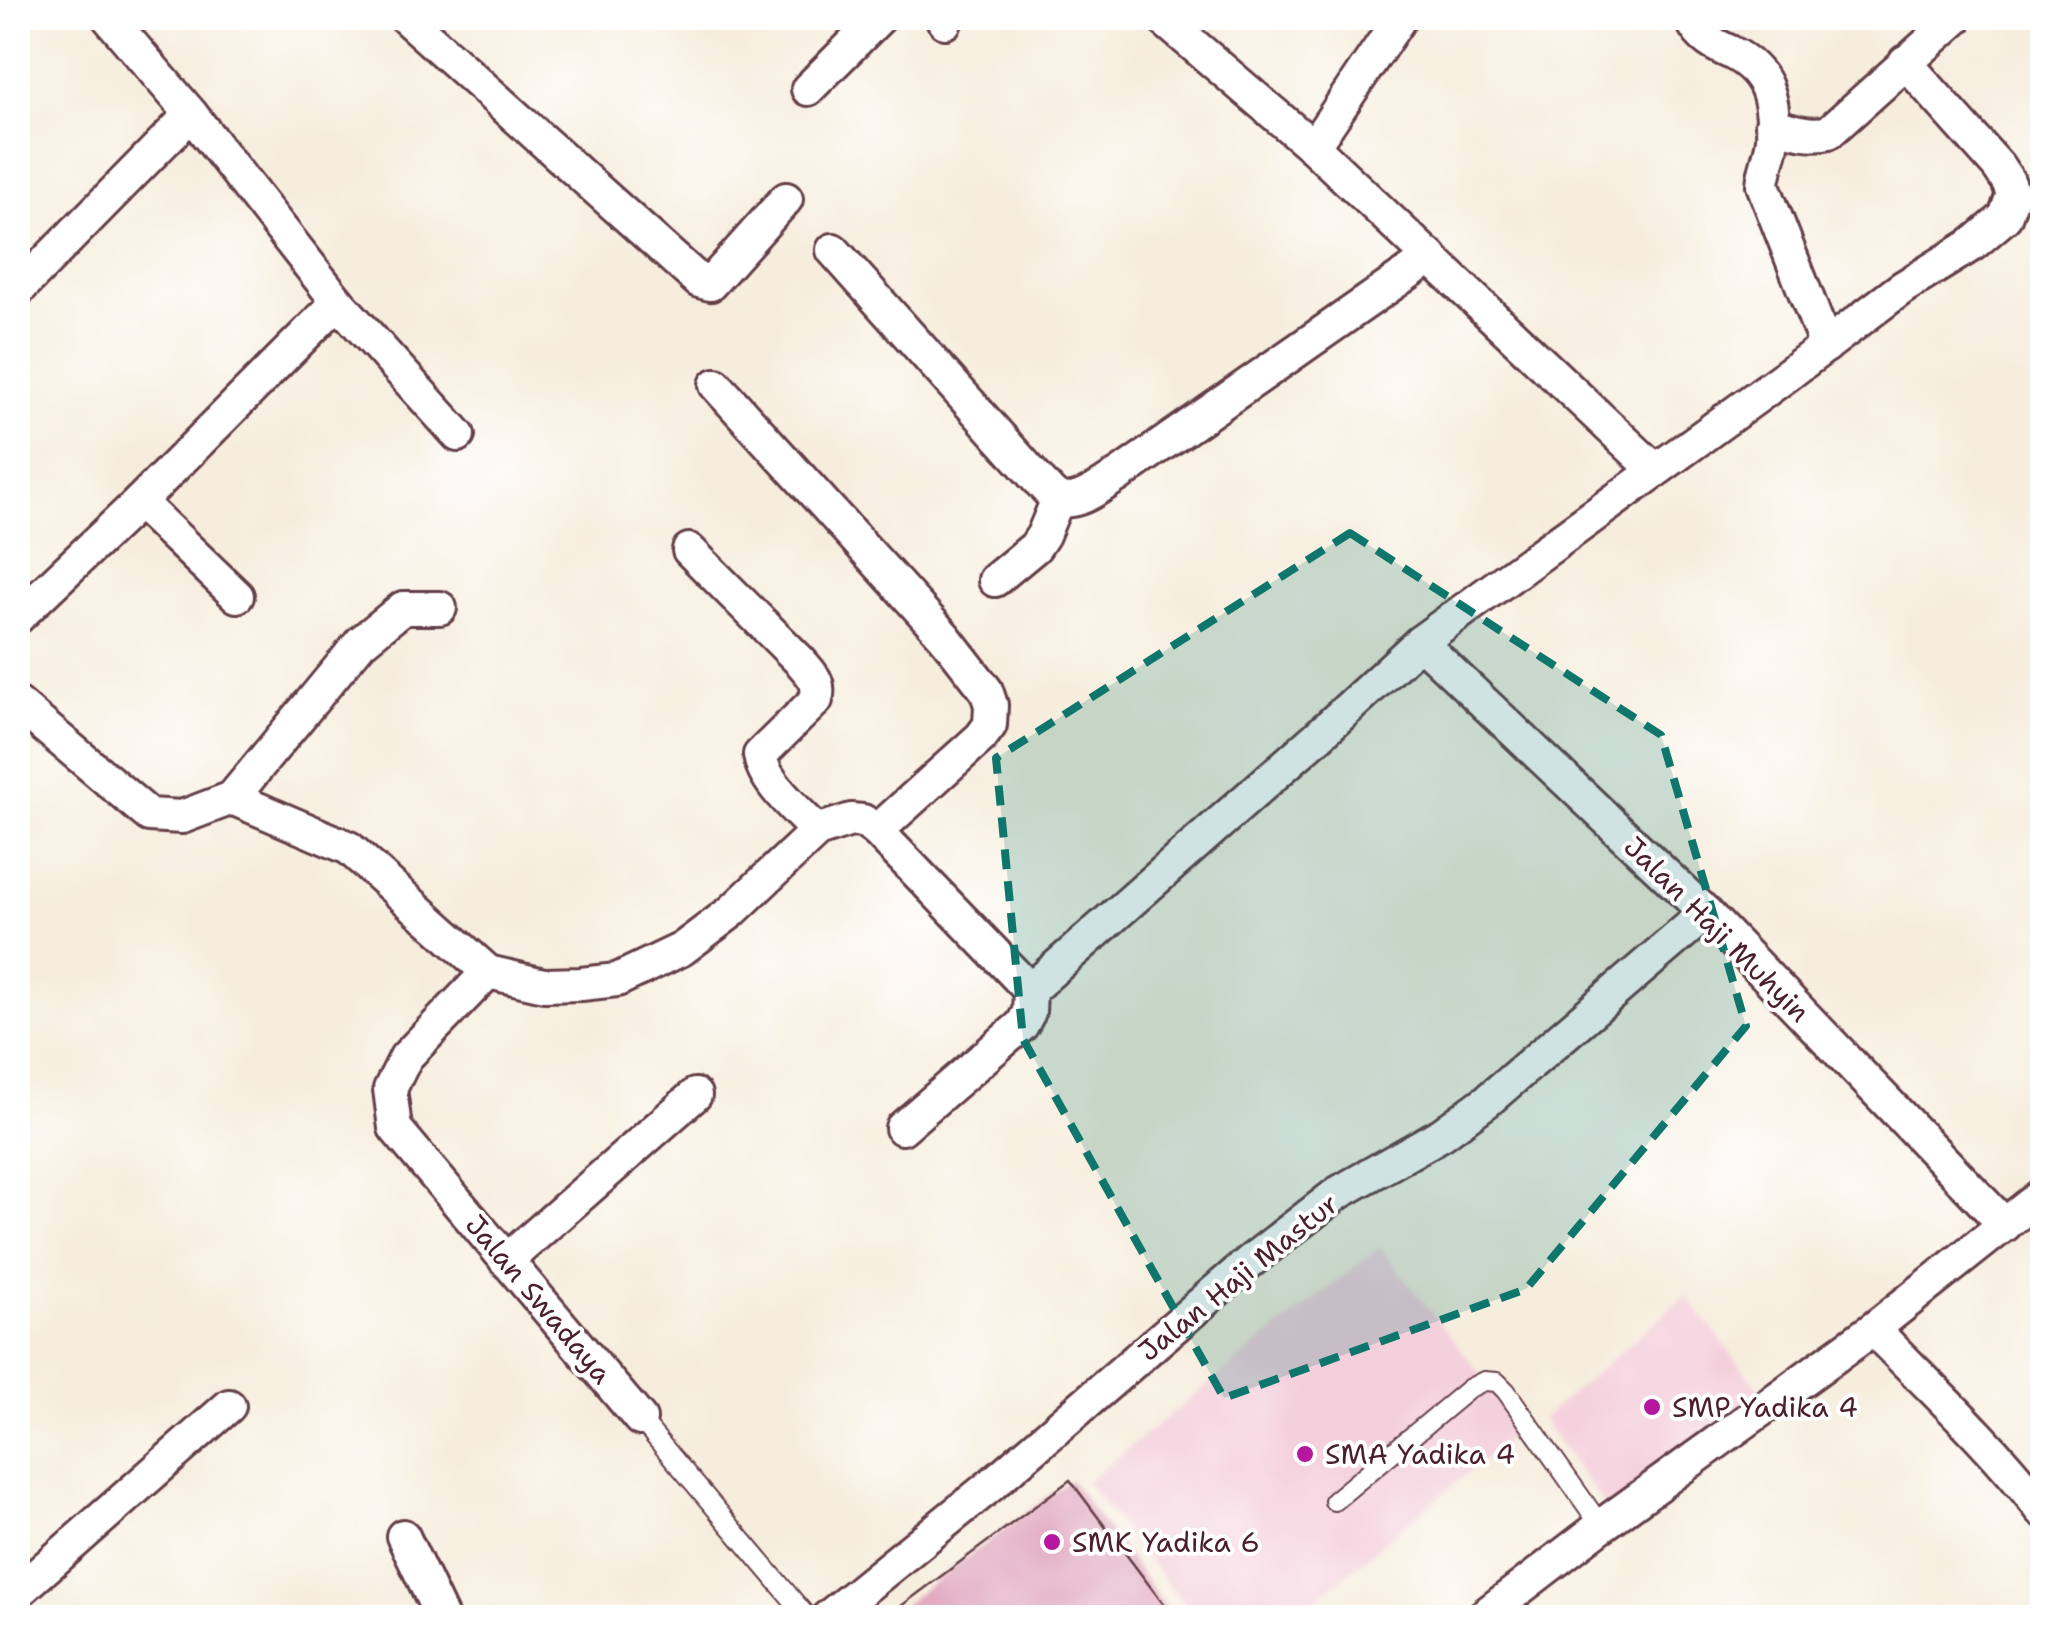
<svg xmlns="http://www.w3.org/2000/svg" width="2060" height="1635" font-family="'Shantell Sans',sans-serif">
	<style>
		.built { fill: #f4cfdc }
		.building { fill: #e0a5bd }
		.lines { fill: none; stroke-linecap: round; stroke-linejoin: round }
		.lane-casing { stroke: #643e46; stroke-width: 22 }
		.street-casing { stroke: #643e46; stroke-width: 38 }
		.lane { stroke: #fff; stroke-width: 18 }
		.street { stroke: #fff; stroke-width: 32 }
		.marked { fill: #0f766e; fill-opacity: 0.2; stroke: #0f766e; stroke-width: 8; stroke-dasharray: 20 12; stroke-linejoin: round }
		.poi-dot { fill: #b5179e; stroke: #fff; stroke-width: 4 }
		.labels { text-anchor: middle; dominant-baseline: central; stroke-width: 8; stroke-linejoin: round; paint-order: stroke }
		.street-label { font-size: 28px; fill: #4a1f2b; stroke: #fff }
		.poi-label { font-size: 28px; fill: #4a1f2b; stroke: #fff; text-anchor: start }
	</style>
	<rect width="100%" height="100%" fill="#fff"/>
	<filter id="ink" filterUnits="userSpaceOnUse"><feTurbulence type="fractalNoise" baseFrequency=".01" numOctaves="2"/><feDisplacementMap in="SourceGraphic" scale="20" xChannelSelector="R" yChannelSelector="G"/><feConvolveMatrix kernelMatrix="1 2 1 2 8 2 1 2 1" color-interpolation-filters="sRGB"/></filter>
	<filter id="wash" filterUnits="userSpaceOnUse"><feTurbulence type="fractalNoise" baseFrequency=".0048" numOctaves="4" result="noise"/><feDisplacementMap in="SourceGraphic" scale="40" xChannelSelector="R" yChannelSelector="G"/><feGaussianBlur stdDeviation="2.25" result="paint"/><feColorMatrix in="noise" values="0 0 0 0 0 0 0 0 0 0 0 0 0 0 0 0 0 1.4 0 .05"/><feComposite in="paint" operator="in"/></filter>
	<g filter="url(#wash)">
		<rect width="100%" height="100%" fill="#f6eddc"/>
		<g class="built">
			<path d="M1380 1247 1522 1427 1295 1617H1194L1086 1482Z"/>
			<path d="M1686 1295 1764 1396 1610 1513 1542 1419Z"/>
		</g>
		<g id="blocks">
			<path class="building" d="M1070 1480 1174 1618H885Z"/>
		</g>
	</g>
	<g filter="url(#ink)">
		<use href="#blocks" fill-opacity="0" stroke="#643e46" stroke-width="2.5"/>
		<g class="lines">
			<g class="lane-casing">
				<g id="lane">
					<path d="M640 1419 808 1618"/>
					<path d="M1334 1501 1470 1388 1484 1381 1497 1382 1506 1391 1601 1526"/>
				</g>
			</g>
			<g class="street-casing">
				<g id="street">
					<path d="M109 18 191 114 338 302 458 435"/>
					<path d="M406 18 699 281 710 284 786 199"/>
					<path d="M942 18 945 22"/>
					<path d="M1162 18 1313 147 1655 470"/>
					<path d="M1695 18 1693 22C1701 38 1714 45 1730 52 1767 70 1775 98 1773 138 1772 153 1764 169 1763 185L1826 346"/>
					<path d="M808 89 879 18"/>
					<path d="M1772 124C1791 130 1809 137 1829 132L1956 18"/>
					<path d="M1313 147 1400 18"/>
					<path d="M833 250 1038 480C1044 485 1051 495 1057 498 1076 508 1105 483 1120 474L1431 257"/>
					<path d="M18 290 191 114"/>
					<path d="M716 385 944 636 986 690 991 705 990 725 981 737 877 831"/>
					<path d="M139 502 237 596"/>
					<path d="M689 550 801 662C812 675 821 682 816 700L760 755C763 782 799 812 817 831"/>
					<path d="M995 580 1035 547 1043 535 1058 499"/>
					<path d="M18 617 139 502 338 302"/>
					<path d="M1420 642 1706 913 2005 1225"/>
					<path d="M18 704 149 815 182 817 232 798 349 848 488 972 544 985 581 984 617 980 682 949 731 912 817 831 851 820 863 821 877 831 1030 990"/>
					<path d="M232 798 361 642 403 608H440"/>
					<path d="M488 972 406 1057 390 1089 395 1128 640 1419"/>
					<path d="M902 1128 1022 1025 1029 1012 1030 990 1316 738 1420 642 1787 375 1902 288 1973 244 2005 217 2013 194 2008 181 1998 166 1905 62"/>
					<path d="M506 1261 695 1095"/>
					<path d="M1873 1329C1931 1388 1992 1444 2042 1510"/>
					<path d="M403 1536 442 1618"/>
					<path d="M18 1592 229 1406"/>
					<path d="M827 1618 991 1485 1248 1263 1338 1193 1442 1134 1487 1101 1706 913"/>
					<path d="M1481 1618 1601 1526 1873 1329 2042 1195"/>
				</g>
			</g>
			<use href="#lane" class="lane"/>
			<use href="#street" class="street"/>
		</g>
	</g>
	<path class="marked" d="M1350 533 1661 735 1746 1026 1526 1289 1224 1398 1023 1039 996 758Z"/>
	<g class="poi-dot">
		<circle cx="1652" cy="1407" r="10"/>
		<circle cx="1305" cy="1454" r="10"/>
		<circle cx="1052" cy="1542" r="10"/>
	</g>
	<g class="labels">
		<g class="street-label">
			<text transform="translate(1717 929) rotate(45)">Jalan Haji Muhyin</text>
			<text transform="translate(1238 1277) rotate(-39)">Jalan Haji Mastur</text>
			<text transform="translate(539 1299) rotate(50)">Jalan Swadaya</text>
		</g>
		<g class="poi-label">
			<text x="1672" y="1407">SMP Yadika 4</text>
			<text x="1325" y="1454">SMA Yadika 4</text>
			<text x="1072" y="1542">SMK Yadika 6</text>
		</g>
	</g>
	<rect width="2060" height="1635" fill="none" stroke="#fff" stroke-width="60"/>
</svg>
